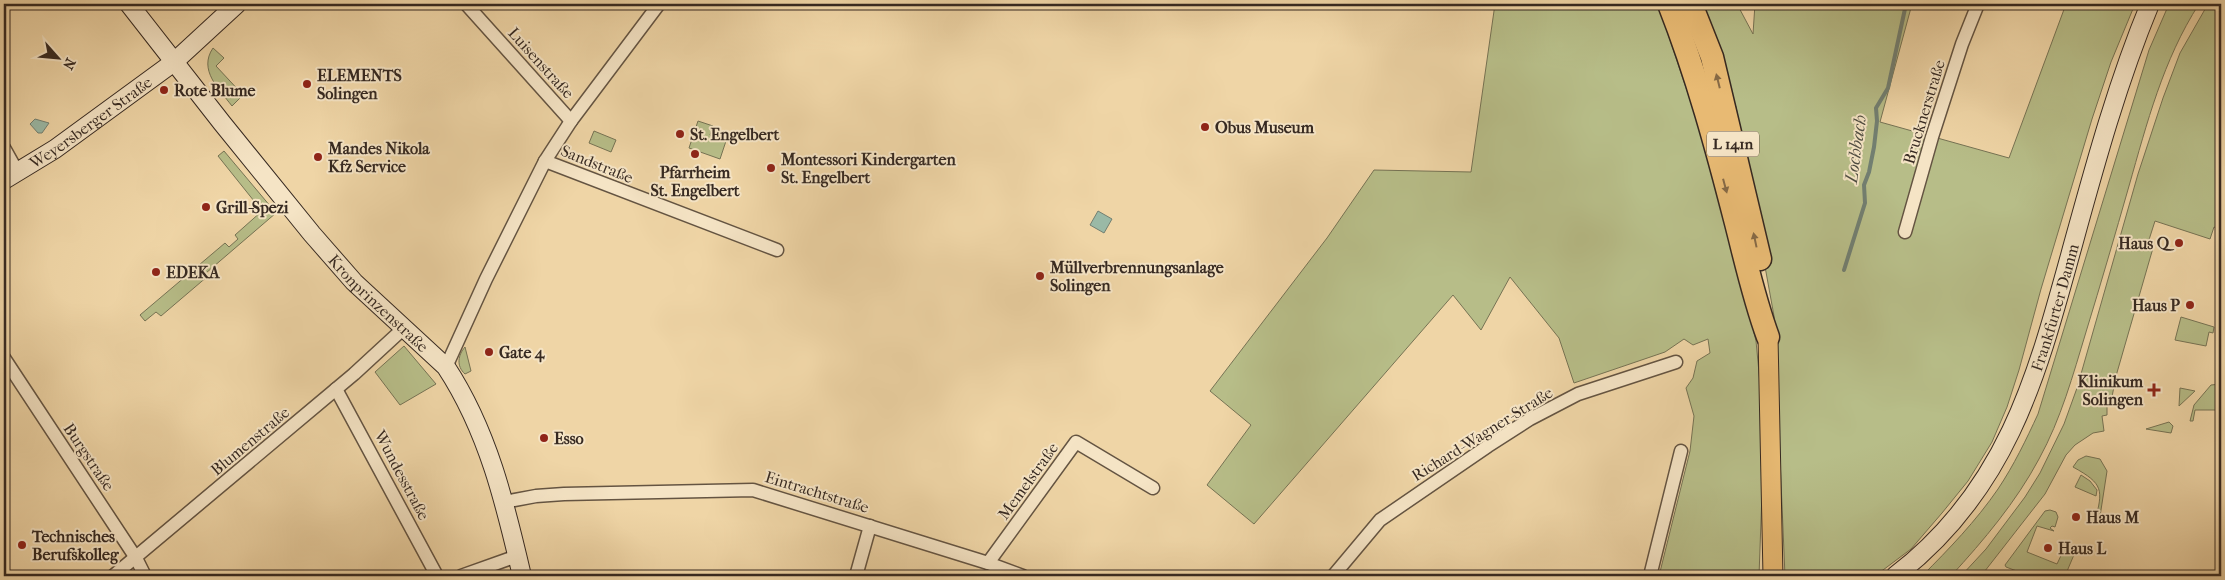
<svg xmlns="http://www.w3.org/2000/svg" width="2225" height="580" font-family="'IM FELL French Canon',serif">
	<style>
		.green { fill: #b7bd88; stroke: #767354 }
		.water { fill: #9ab9a6; stroke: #727f71 }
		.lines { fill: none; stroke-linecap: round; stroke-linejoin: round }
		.stream { stroke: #727f71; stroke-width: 4 }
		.street-casing { stroke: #645442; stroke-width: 15 }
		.secondary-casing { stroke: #362921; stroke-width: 20 }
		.primary-casing { stroke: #362921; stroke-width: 21 }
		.highway-casing { stroke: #362921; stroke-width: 25 }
		.street { stroke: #f5e4c5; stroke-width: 12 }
		.secondary { stroke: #f5e4c5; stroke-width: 18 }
		.primary { stroke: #e8ba73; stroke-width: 19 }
		.highway { stroke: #e8ba73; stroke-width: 22 }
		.oneway { fill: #866a46 }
		.poi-dot { fill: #8f2418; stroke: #f5e4c5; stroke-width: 2 }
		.labels { text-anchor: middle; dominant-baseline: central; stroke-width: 4; stroke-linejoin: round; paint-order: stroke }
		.shield { fill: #f5e4c5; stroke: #6f6152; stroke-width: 1 }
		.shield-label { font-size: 15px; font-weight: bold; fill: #362921 }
		.street-label { font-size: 16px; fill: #362921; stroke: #f5e4c5 }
		.poi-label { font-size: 16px; font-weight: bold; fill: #362921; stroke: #f5e4c5; text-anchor: start }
		.water-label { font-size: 18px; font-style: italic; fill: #4f4d42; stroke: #f5e4c5 }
	</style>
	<rect width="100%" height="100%" fill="#efd5a6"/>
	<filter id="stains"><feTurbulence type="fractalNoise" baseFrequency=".004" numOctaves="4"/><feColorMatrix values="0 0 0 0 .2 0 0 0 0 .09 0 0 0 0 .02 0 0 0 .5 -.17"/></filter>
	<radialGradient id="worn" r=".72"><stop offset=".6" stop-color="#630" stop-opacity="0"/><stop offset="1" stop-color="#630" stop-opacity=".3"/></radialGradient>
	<g class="green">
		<path d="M1495 4H1658L1720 189 1756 341 1761 394 1763 465 1759 576H1659L1690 451 1694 416 1686 388 1693 378 1697 361 1710 353 1708 339 1693 345 1684 339 1665 352 1574 383 1559 338 1510 277 1481 330 1453 295 1254 524 1207 485 1251 425 1210 391 1327 238 1374 170 1471 172Z"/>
		<path d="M1701 4H1737L1753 34 1755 4H1912L1880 122 2009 158 2066 4H2135L2111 62 2092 119 2041 289 2019 370 2007 407 1992 442 1968 481 1942 513 1911 549 1883 570 1873 576H1785L1774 316 1736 107Z"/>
		<path d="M2169 4H2199C2163 60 2147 123 2129 186 2115 235 2101 283 2086 332 2073 375 2061 419 2039 459 2016 502 1984 540 1951 576H1922C1949 549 1976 521 1998 489 2014 465 2026 440 2038 414L2149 50Z"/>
		<path d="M2208 4H2221V230L2214 227 2210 239 2155 221 2147 246 2153 248 2116 376 2111 402 2107 401V415L2102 416 2104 431 2093 433 2075 445 2066 455 2045 494 1981 576H1961L1986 549 2025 497 2040 473 2064 424 2077 388 2138 174 2163 98 2180 53Z"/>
		<path d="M213 48 224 58 216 66 243 95 232 106C219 89 198 70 213 48Z"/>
		<path d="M698 121 713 126 710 135 726 141 720 159 689 148Z"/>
		<path d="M594 131 616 140 611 152 589 143Z"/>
		<path d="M224 151 276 213 206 273 208 276 161 316 156 312 145 321 140 315 225 243 229 247 238 239 235 235 262 211 218 156Z"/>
		<path d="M2181 317 2214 327 2213 333 2209 332 2206 346 2175 340Z"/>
		<path d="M404 346 436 384 400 405 375 372Z"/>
		<path d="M465 347 471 371 465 374C456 366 458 355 465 347Z"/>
		<path d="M2221 384V410H2195L2193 421H2190L2194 405 2211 385Z"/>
		<path d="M2180 388 2195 391 2179 406Z"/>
		<path d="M2169 422 2173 426 2171 433 2146 429Z"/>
		<path d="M2086 456 2100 459 2107 471 2099 523 2095 521C2103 490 2104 484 2073 467L2078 460Z"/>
		<path d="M2081 475 2090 481 2097 490 2096 496 2075 487Z"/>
		<path d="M2050 510 2056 512 2058 517 2055 527 2052 526 2050 528 2054 531 2037 526 2027 552 2057 564 2066 545 2076 550 2065 576H2030L2006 567 2005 565 2045 511Z"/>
	</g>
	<g class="water">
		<path d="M35 119 49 123 42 133H38L30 124Z"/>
		<path d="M1098 211 1112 219 1104 233 1090 225Z"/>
	</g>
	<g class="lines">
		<path class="stream" d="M1844 270 1865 203 1864 185 1869 172 1874 147 1877 121 1876 108 1888 88 1906 4"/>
		<g class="street-casing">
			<g id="street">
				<path d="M466 4 571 121"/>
				<path d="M4 148 18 173"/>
				<path d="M545 161 777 250"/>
				<path d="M1905 232 1932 137 1962 44 1978 4"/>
				<path d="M4 358 136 558 145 576"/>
				<path d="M446 367 486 279 545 161 571 121 659 4"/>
				<path d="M336 389 437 576"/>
				<path d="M504 502 536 496 564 494 753 490 988 563 1023 576"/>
				<path d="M988 563 1076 442 1153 488"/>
				<path d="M113 576 354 374 405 327"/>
				<path d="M461 576 517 556"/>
				<path d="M856 576 870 526"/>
				<path d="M1333 576 1380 520 1488 446 1530 419 1578 394 1676 362"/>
				<path d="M1650 576 1681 451"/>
			</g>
		</g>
		<g class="secondary-casing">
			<g id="secondary">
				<path id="s1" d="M129 4 222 123 312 234 354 282 446 367C488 431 505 503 522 576"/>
				<path id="s2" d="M4 180 55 149 174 62 237 4"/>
				<path id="s3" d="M1895 576C2009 489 2038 372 2074 241 2096 161 2118 81 2150 4"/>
			</g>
		</g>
		<g class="primary-casing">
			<path id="primary" d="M1768 337 1773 576"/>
		</g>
		<g class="highway-casing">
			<g id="highway">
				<path d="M1669 4C1697 75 1717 149 1736 223 1746 262 1754 299 1768 337"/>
				<path d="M1691 4 1712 57 1760 259"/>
			</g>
		</g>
		<use href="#street" class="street"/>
		<use href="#secondary" class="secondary"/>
		<use href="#primary" class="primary"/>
		<use href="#highway" class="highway"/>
	</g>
	<defs><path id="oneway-solid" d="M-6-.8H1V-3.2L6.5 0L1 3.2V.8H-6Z" transform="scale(1.25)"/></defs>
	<g class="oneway">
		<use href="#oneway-solid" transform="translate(1718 81) rotate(-104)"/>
		<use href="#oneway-solid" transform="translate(1725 186) rotate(75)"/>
		<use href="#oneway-solid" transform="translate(1755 240) rotate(-102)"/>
	</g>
	<g class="poi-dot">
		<circle cx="307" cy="84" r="5"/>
		<circle cx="164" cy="90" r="5"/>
		<circle cx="1205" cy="127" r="5"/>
		<circle cx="680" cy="134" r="5"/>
		<circle cx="695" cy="154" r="5"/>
		<circle cx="318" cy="157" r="5"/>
		<circle cx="771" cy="168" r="5"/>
		<circle cx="206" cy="207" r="5"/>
		<circle cx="2179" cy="243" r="5"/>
		<circle cx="156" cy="272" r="5"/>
		<circle cx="1040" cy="276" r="5"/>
		<circle cx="2190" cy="305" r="5"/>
		<circle cx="489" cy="352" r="5"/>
		<path d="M2151.5 382.5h5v5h5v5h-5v5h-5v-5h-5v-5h5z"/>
		<circle cx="544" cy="438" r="5"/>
		<circle cx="2076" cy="517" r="5"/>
		<circle cx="22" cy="545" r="5"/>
		<circle cx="2048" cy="548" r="5"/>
	</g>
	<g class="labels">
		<rect class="shield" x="1707" y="131.5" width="52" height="25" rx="4"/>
		<g class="shield-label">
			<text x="1733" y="144">L 141n</text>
		</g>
		<g class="street-label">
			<text transform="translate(541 63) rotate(48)">Luisenstraße</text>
			<text transform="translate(1924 112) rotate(-73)">Brucknerstraße</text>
			<text stroke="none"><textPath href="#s2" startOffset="104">Weyersberger Straße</textPath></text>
			<text transform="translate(597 164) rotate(22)">Sandstraße</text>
			<text stroke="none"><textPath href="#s1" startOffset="390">Kronprinzenstraße</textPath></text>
			<text stroke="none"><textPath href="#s3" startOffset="319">Frankfurter Damm</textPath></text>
			<text transform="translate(1482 434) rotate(-32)">Richard-Wagner-Straße</text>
			<text transform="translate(250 441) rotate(-40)">Blumenstraße</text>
			<text transform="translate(89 457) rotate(56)">Burgstraße</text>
			<text transform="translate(402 475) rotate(62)">Wundesstraße</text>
			<text transform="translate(1028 481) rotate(-54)">Memelstraße</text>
			<text transform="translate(817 492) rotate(17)">Eintrachtstraße</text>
		</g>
		<g class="poi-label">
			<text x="317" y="75">ELEMENTS<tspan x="317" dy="18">Solingen</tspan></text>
			<text x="174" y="90">Rote Blume</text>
			<text x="1215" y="127">Obus Museum</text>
			<text x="690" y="134">St. Engelbert</text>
			<text x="328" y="148">Mandes Nikola<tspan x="328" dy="18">Kfz Service</tspan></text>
			<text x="781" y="159">Montessori Kindergarten<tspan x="781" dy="18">St. Engelbert</tspan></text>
			<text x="695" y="172" text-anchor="middle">Pfarrheim<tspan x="695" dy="18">St. Engelbert</tspan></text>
			<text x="216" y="207">Grill-Spezi</text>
			<text x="2169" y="243" text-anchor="end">Haus Q</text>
			<text x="1050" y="267">Müllverbrennungsanlage<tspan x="1050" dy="18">Solingen</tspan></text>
			<text x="166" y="272">EDEKA</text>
			<text x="2180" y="305" text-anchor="end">Haus P</text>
			<text x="499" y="352">Gate 4</text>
			<text x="2143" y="381" text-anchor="end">Klinikum<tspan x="2143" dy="18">Solingen</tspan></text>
			<text x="554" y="438">Esso</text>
			<text x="2086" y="517">Haus M</text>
			<text x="32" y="536">Technisches<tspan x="32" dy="18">Berufskolleg</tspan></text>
			<text x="2058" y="548">Haus L</text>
		</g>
		<g class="water-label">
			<text transform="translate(1856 149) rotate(-82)">Lochbach</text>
		</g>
	</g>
	<rect width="2225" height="580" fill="none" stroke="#efd5a6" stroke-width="20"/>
	<rect x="5" y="5" width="2215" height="570" fill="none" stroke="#362921" stroke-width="2.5"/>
	<rect x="10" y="10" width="2205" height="560" fill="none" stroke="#362921"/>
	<g transform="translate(58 58) rotate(117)" stroke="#f5e4c5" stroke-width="4" paint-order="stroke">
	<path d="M0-4L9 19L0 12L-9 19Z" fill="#362921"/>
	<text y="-8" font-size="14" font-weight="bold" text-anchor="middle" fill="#362921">N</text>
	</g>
	<rect width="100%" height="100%" filter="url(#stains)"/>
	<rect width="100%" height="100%" fill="url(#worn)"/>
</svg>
